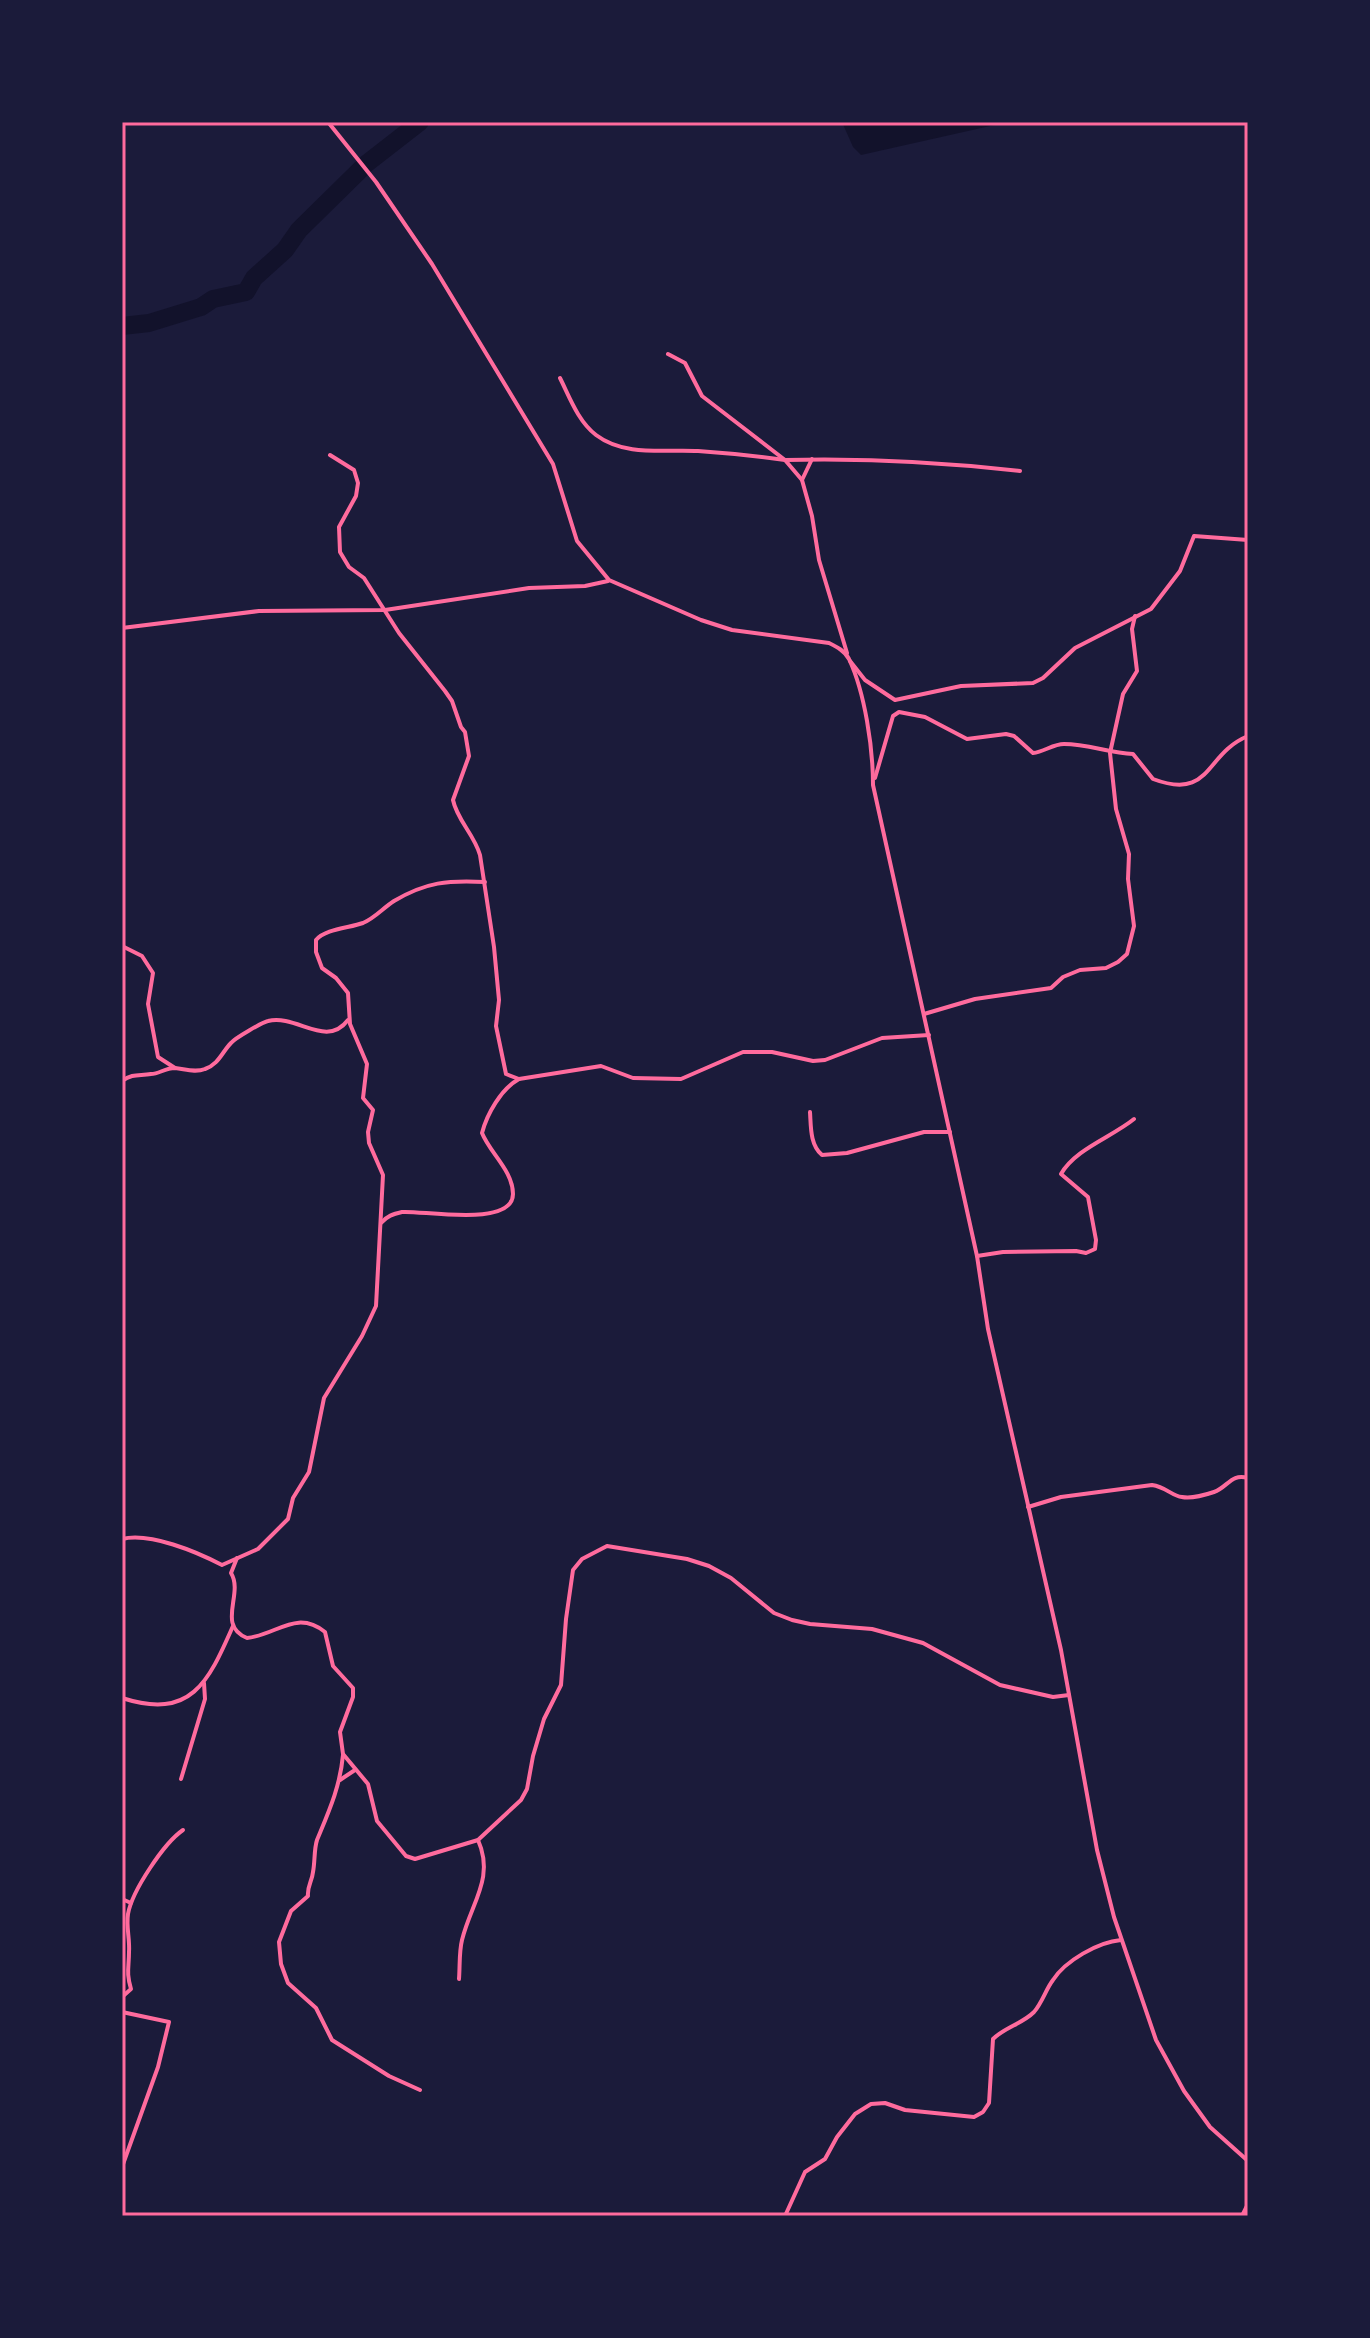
<svg xmlns="http://www.w3.org/2000/svg" width="1370" height="2338" font-family="Cabin,sans-serif">
	<style>
		.water { fill: #12122b }
		.lines { fill: none; stroke-linecap: round; stroke-linejoin: round }
		.river { stroke: #12122b; stroke-width: 18 }
		.minor { stroke: #ff6b9d; stroke-width: 4 }
		.neatline { fill: none; stroke: #ff6b9d; stroke-width: 3 }
	</style>
	<rect width="100%" height="100%" fill="#1b1b3a"/>
	<path class="water" d="M842 122H1008L861 155 853 147Z"/>
	<g class="lines">
		<g class="river">
			<path d="M366 164 420 122"/>
			<path d="M122 326 149 323 201 307 213 299 246 292 254 278 285 250 299 230 361 169"/>
		</g>
		<g class="minor">
			<path d="M328 122 376 182 432 264 553 464 577 541 609 580 701 620 732 630 829 643C837 647 845 651 849 659 865 693 873 748 873 785L977 1256 988 1329 1061 1650 1097 1850 1114 1917 1156 2040 1184 2091 1210 2127 1248 2161"/>
			<path d="M668 354 685 363 702 396 785 460C864 458 941 462 1020 471"/>
			<path d="M560 378C570 398 578 421 596 435 625 457 665 449 698 451 727 453 756 456 785 460L802 480 812 516 819 560 847 653"/>
			<path d="M330 455 354 470 358 483 356 496 339 527 340 552 349 567 364 578 399 633 445 691 452 701 461 727 465 732 469 756 453 800C457 820 474 834 480 855L494 947 499 1000 496 1026 506 1074 519 1079"/>
			<path d="M802 480 812 459"/>
			<path d="M122 628 259 611 385 610 529 588 585 586 608 581"/>
			<path d="M850 661 865 680 895 700 961 686 1033 683 1043 678 1075 648 1151 609 1180 571 1194 536 1248 540"/>
			<path d="M875 778 893 716 899 712 925 717 967 739 1006 734 1014 736 1033 753C1044 752 1053 744 1064 744 1088 744 1109 753 1133 754L1153 779C1212 801 1204 754 1248 736"/>
			<path d="M122 946 142 956 153 973 148 1004 158 1057 175 1068"/>
			<path d="M924 1014 975 999 1051 988 1063 977 1080 970 1106 968 1118 962 1127 954 1134 926 1128 879 1129 854 1116 809 1110 753 1123 694 1137 671 1132 629 1135 616"/>
			<path d="M122 1081C133 1073 139 1076 151 1074 159 1074 165 1068 175 1068 185 1069 195 1073 205 1069 219 1064 222 1052 231 1043 235 1038 263 1022 268 1021 297 1014 326 1049 348 1020"/>
			<path d="M810 1112C811 1127 810 1145 822 1155L847 1153 924 1132H950"/>
			<path d="M381 1223C387 1216 393 1214 402 1212 421 1210 513 1228 513 1194 513 1171 490 1153 482 1133 487 1114 501 1089 519 1079L601 1066 633 1078 681 1079 743 1052H772L813 1061 825 1060 882 1038 929 1035"/>
			<path d="M977 1256 1003 1252 1076 1251 1086 1253 1095 1249 1096 1240 1088 1197 1061 1174C1075 1149 1112 1137 1134 1119"/>
			<path d="M1028 1507 1061 1497 1152 1485C1166 1487 1172 1496 1182 1497 1191 1499 1205 1495 1214 1492 1228 1487 1231 1473 1248 1478"/>
			<path d="M122 1539C150 1532 197 1552 222 1565L258 1549 288 1519 293 1498 309 1472 324 1398 362 1336 376 1306 383 1175 369 1143 368 1132 373 1110 363 1098 367 1064 350 1024 348 993 336 978 322 968 316 952V940C325 929 349 928 363 923 375 918 383 908 394 901 426 882 448 880 485 882"/>
			<path d="M237 1558 231 1573C244 1594 216 1625 247 1638 277 1635 296 1609 325 1632L333 1666 353 1688V1697L340 1732 343 1754 368 1784 377 1821 406 1856 415 1859 478 1840 521 1800 527 1789 533 1756 544 1719 561 1685 566 1619 573 1570 582 1559 607 1546 687 1559 709 1566 731 1578 774 1613 792 1620 810 1624 872 1629 923 1643 1000 1685 1053 1697 1069 1695"/>
			<path d="M122 1698C191 1720 208 1683 233 1626"/>
			<path d="M343 1755C340 1787 329 1811 317 1840 314 1849 315 1862 313 1872 312 1882 307 1886 308 1896L291 1911 279 1942 281 1964 288 1983 316 2008 332 2040 389 2076 420 2090"/>
			<path d="M181 1779 205 1699 204 1683"/>
			<path d="M340 1780 355 1770"/>
			<path d="M122 1899 131 1903"/>
			<path d="M459 1979C460 1966 459 1952 462 1940 471 1903 495 1878 478 1840"/>
			<path d="M122 1997 131 1989C126 1972 129 1968 129 1952 130 1939 126 1927 128 1914 132 1891 164 1843 183 1830"/>
			<path d="M122 2012 169 2022 158 2067 122 2167"/>
			<path d="M785 2216 805 2172 825 2159 837 2137 855 2114 871 2104 885 2103 905 2110 974 2117 983 2112 989 2103 993 2039C1005 2027 1022 2024 1034 2012 1042 2003 1046 1989 1053 1980 1065 1961 1098 1942 1121 1940"/>
			<path d="M1242 2216 1248 2204"/>
		</g>
	</g>
	<rect width="1370" height="2338" fill="none" stroke="#1b1b3a" stroke-width="248"/>
	<rect x="124" y="124" width="1122" height="2090" class="neatline"/>
</svg>
